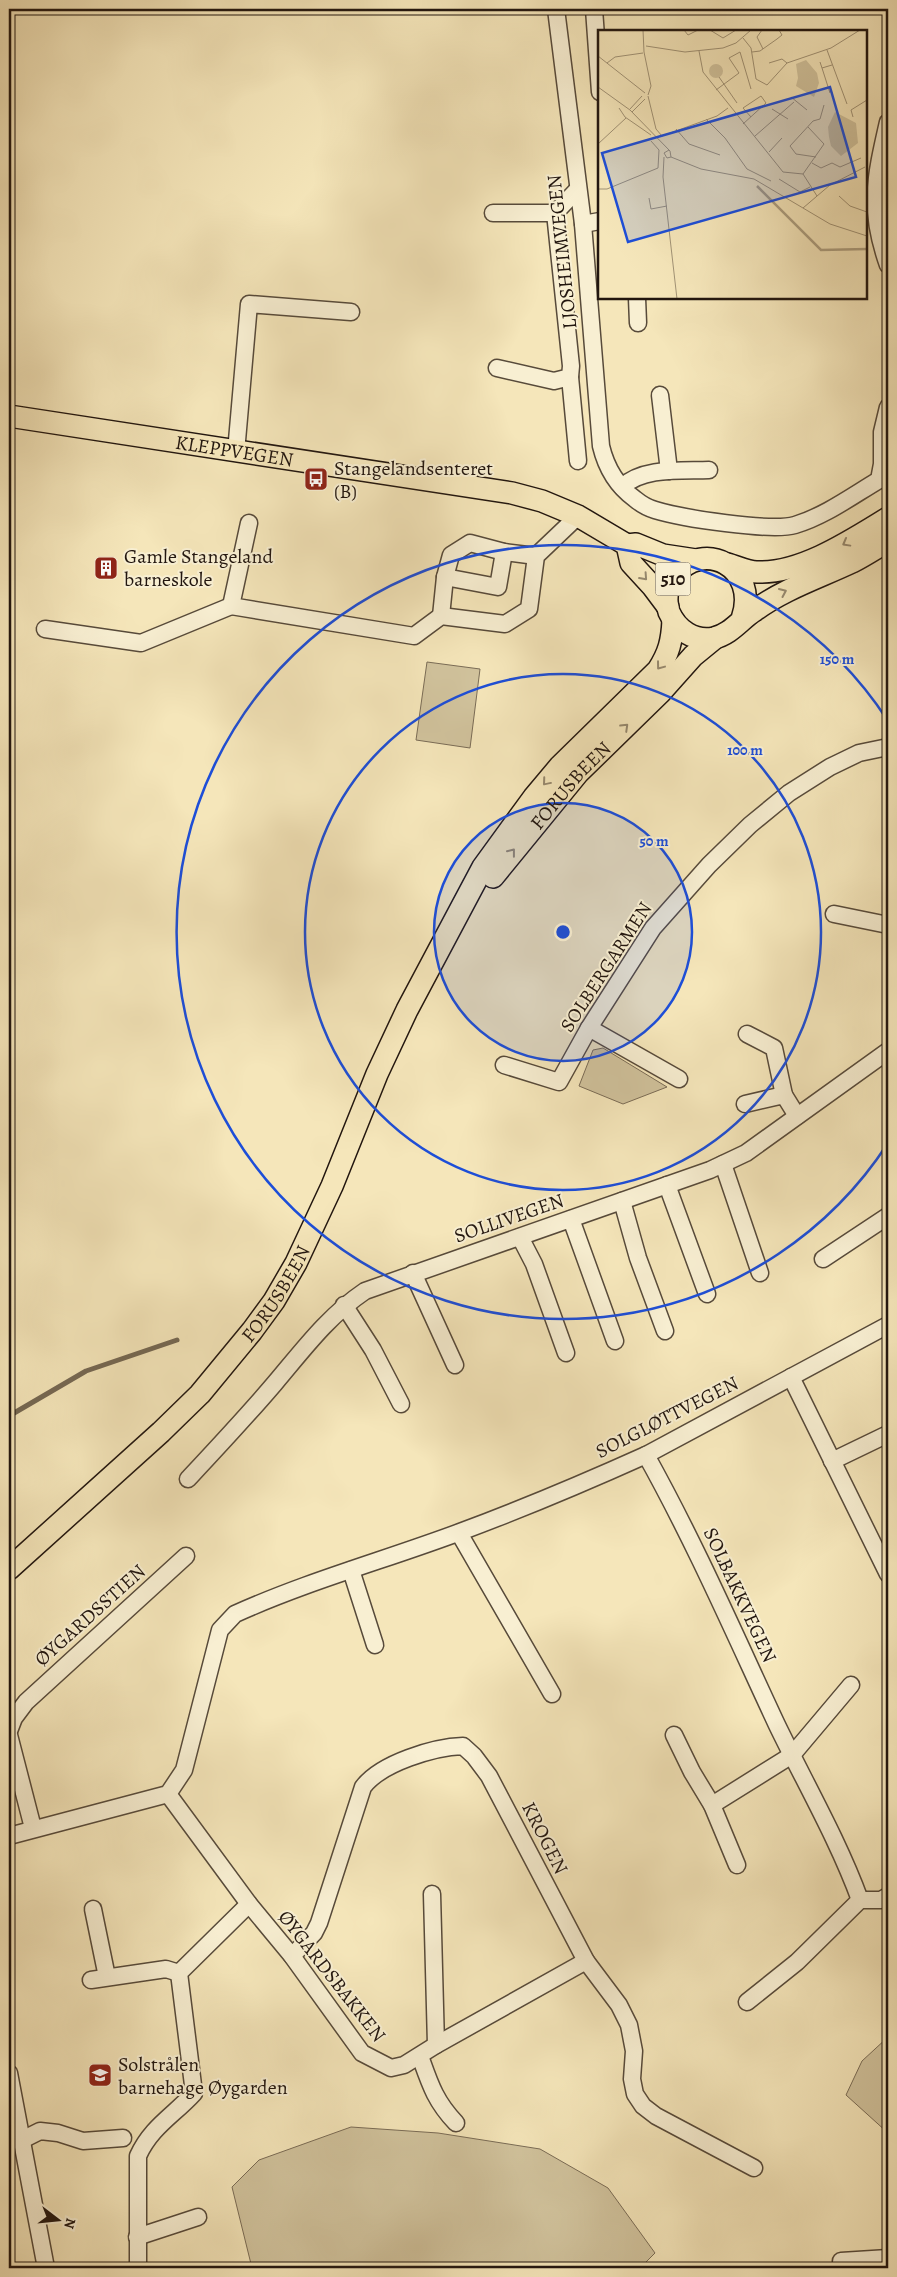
<svg xmlns="http://www.w3.org/2000/svg" width="897" height="2277" font-family="Alegreya,serif">
	<style>
		.green { fill: #d1c39d; stroke: #7a6c56 }
		.lines { fill: none; stroke-linecap: round; stroke-linejoin: round }
		.stream { stroke: #756853; stroke-width: 5 }
		.minor-casing { stroke: #574a3a; stroke-width: 19 }
		.major-casing { stroke: #22160f; stroke-width: 24 }
		.minor { stroke: #f8efd2; stroke-width: 16 }
		.major { stroke: #f5e6ba; stroke-width: 21 }
		.oneway { stroke: #96886d }
		.ring { fill: none; stroke: #1d4ed8; stroke-width: 2.5 }
		.labels { text-anchor: middle; dominant-baseline: central; stroke-width: 4; stroke-linejoin: round; paint-order: stroke }
		.shield { fill: #f8efd2; stroke: #62574a; stroke-width: 1 }
		.shield-label { font-size: 19px; font-weight: bold; fill: #22160f }
		.street-label { font-size: 20px; fill: #22160f; stroke: #f8efd2 }
		.poi-label { font-size: 20px; fill: #22160f; stroke: #f8efd2; text-anchor: start }
		.inset-river { fill: none; stroke: #ad9f80; stroke-width: 2.5 }
		.inset-road { fill: none; stroke: #a19376; stroke-width: 1 }
		.view { fill: #1d4ed8; fill-opacity: 0.15; stroke: #1d4ed8; stroke-width: 2.5 }
		.inset-edge { fill: none; stroke: #22160f; stroke-width: 2.5 }
		.centre { fill: #1d4ed8; stroke: #f8efd2; stroke-width: 2.5 }
		.ring-label { font-size: 15px; text-anchor: middle; font-weight: bold; fill: #1d4ed8; stroke: #f8efd2; stroke-width: 4; stroke-linejoin: round; paint-order: stroke }
	</style>
	<rect width="100%" height="100%" fill="#f5e6ba"/>
	<filter id="stains"><feTurbulence type="fractalNoise" baseFrequency=".004" numOctaves="4"/><feColorMatrix values="0 0 0 0 .2 0 0 0 0 .09 0 0 0 0 .02 0 0 0 .5 -.17"/></filter>
	<radialGradient id="worn" r=".72"><stop offset=".6" stop-color="#630" stop-opacity="0"/><stop offset="1" stop-color="#630" stop-opacity=".3"/></radialGradient>
	<g class="green">
		<path d="M427 662 480 669 470 748 416 740Z"/>
		<path d="M603 1048 667 1087 623 1104 579 1086 593 1050Z"/>
		<path d="M888 2037V2133L846 2095 862 2061Z"/>
		<path d="M351 2127 438 2133 540 2149 608 2188 655 2253 640 2268H252L232 2187 259 2160Z"/>
	</g>
	<g class="lines">
		<path class="stream" d="M9 1416 86 1371 177 1340"/>
		<g class="minor-casing">
			<g id="minor">
				<path d="M556 9 583 224 601 446C606 467 617 486 635 499 641 504 648 508 655 510 681 518 771 532 795 525 825 516 852 496 879 480L882 464V432L888 407"/>
				<path d="M594 9 600 92"/>
				<path d="M888 122C875 179 868 209 888 265"/>
				<path d="M493 213H555L578 189"/>
				<path d="M583 224 600 221"/>
				<path d="M637 298 638 323"/>
				<path d="M497 368 554 381 570 377 571 366 555 213"/>
				<path d="M570 377 578 461"/>
				<path d="M660 395 669 471"/>
				<path d="M236 452 249 304 351 312"/>
				<path d="M622 487C643 467 681 471 709 470"/>
				<path d="M249 523 231 606 414 636 441 616 505 624 529 609 536 556 578 516"/>
				<path d="M445 577 498 587 504 552"/>
				<path d="M441 616 445 577 451 555 470 543 504 552 536 556"/>
				<path d="M45 629 141 643 231 606"/>
				<path d="M834 914 888 925"/>
				<path d="M589 1028 679 1079"/>
				<path d="M747 1034 774 1048 784 1095"/>
				<path d="M504 1065 559 1082 589 1028 653 928 709 865 750 825 789 793 830 767 859 753 888 747"/>
				<path d="M745 1104 784 1095 797 1116"/>
				<path d="M723 1164 760 1273"/>
				<path d="M667 1185 707 1294"/>
				<path d="M622 1201 638 1258 665 1331"/>
				<path d="M571 1219 615 1341"/>
				<path d="M520 1237 534 1264 566 1353"/>
				<path d="M823 1259 888 1216"/>
				<path d="M413 1273 455 1365"/>
				<path d="M344 1305 373 1350 401 1404"/>
				<path d="M791 1377 888 1574"/>
				<path d="M646 1455C695 1543 735 1635 777 1725 805 1783 838 1840 860 1900"/>
				<path d="M832 1461 888 1434"/>
				<path d="M188 1479C217 1448 247 1416 275 1383 303 1350 328 1316 365 1291L710 1170 746 1153 888 1051"/>
				<path d="M459 1533 552 1694"/>
				<path d="M351 1570 375 1645"/>
				<path d="M9 1731 14 1718 26 1702 186 1556"/>
				<path d="M9 1735 33 1828"/>
				<path d="M674 1735 692 1772 712 1805 737 1865"/>
				<path d="M168 1794 249 1904 292 1956 362 2053 391 2068 404 2065 436 2045 586 1961"/>
				<path d="M712 1805 792 1755 851 1685"/>
				<path d="M9 1836 168 1794 184 1770 220 1630 235 1614C308 1581 385 1560 460 1532 522 1509 586 1482 646 1455L888 1325"/>
				<path d="M432 1894 436 2045"/>
				<path d="M93 1909 107 1977"/>
				<path d="M292 1956 314 1933 319 1923 363 1787C381 1763 434 1747 463 1746L474 1756 489 1776 586 1961 619 2005 629 2025 634 2051 632 2079 635 2094 643 2106 656 2116 754 2168"/>
				<path d="M91 1980 166 1969 179 1973"/>
				<path d="M747 2002 797 1962 860 1900H881L888 1896"/>
				<path d="M420 2056C430 2084 435 2101 456 2123"/>
				<path d="M9 2073 46 2268"/>
				<path d="M20 2141 40 2131 58 2133 83 2141 123 2138"/>
				<path d="M137 2237 198 2217"/>
				<path d="M841 2261 888 2258"/>
				<path d="M138 2268V2156C151 2127 174 2115 194 2093L179 1973 249 1904"/>
			</g>
		</g>
		<g class="major-casing">
			<g id="major">
				<path id="s1" d="M9 416 512 493 542 501 578 516 627 545 631 563 653 587 668 607"/>
				<path d="M627 545 636 544 663 555 696 560"/>
				<path d="M727 564C736 566 747 572 757 572 801 574 852 540 888 518"/>
				<path d="M742 619C760 567 703 538 674 576 667 585 665 601 669 612 677 630 694 642 714 638 731 634 740 620 754 611 784 589 818 578 852 562 864 556 876 548 888 541"/>
				<path id="s2" d="M493 877 578 773 660 693 693 656 715 638"/>
				<path id="s3" d="M9 1569 161 1432 200 1394 252 1331 274 1301 296 1263 332 1186 377 1074 407 1010 483 867 534 797 560 766 658 670C669 653 672 641 673 620"/>
			</g>
		</g>
		<use href="#minor" class="minor"/>
		<use href="#major" class="major"/>
	</g>
	<defs><path id="oneway-chevron" d="M-2-3.5L2.5 0L-2 3.5" fill="none" stroke-width="1.6" stroke-linecap="round" stroke-linejoin="round" transform="scale(1.25)"/></defs>
	<g class="oneway">
		<use href="#oneway-chevron" transform="translate(846 543) rotate(151)"/>
		<use href="#oneway-chevron" transform="translate(644 577) rotate(48)"/>
		<use href="#oneway-chevron" transform="translate(783 592) rotate(-24)"/>
		<use href="#oneway-chevron" transform="translate(660 666) rotate(127)"/>
		<use href="#oneway-chevron" transform="translate(625 727) rotate(-44)"/>
		<use href="#oneway-chevron" transform="translate(546 782) rotate(130)"/>
		<use href="#oneway-chevron" transform="translate(512 852) rotate(-52)"/>
	</g>
	<circle cx="563" cy="932" r="129" fill="#1d4ed8" fill-opacity=".12"/>
	<g class="ring">
		<circle cx="563" cy="932" r="129"/>
		<circle cx="563" cy="932" r="258"/>
		<path d="M888 1143A387 387 0 1 1 888 721"/>
	</g>
	<defs>
		<g id="bus-square" transform="scale(1.25)"><rect x="-9" y="-9" width="18" height="18" rx="4" fill="#8f2418" stroke="#f8efd2"/><path d="M-5-6H5V4H4V6H2V4H-2V6H-4V4H-5ZM-3.5-4V0h7V-4ZM-3.5 1.2v1.5H-2V1.2ZM2 1.2v1.5H3.5V1.2Z" fill="#fff"/></g>
		<g id="building-square" transform="scale(1.25)"><rect x="-9" y="-9" width="18" height="18" rx="4" fill="#8f2418" stroke="#f8efd2"/><path d="M-4-6H4V6H1V3H-1V6H-4ZM-2.5-4.3h1.7v1.8h-1.7ZM.8-4.3h1.7v1.8H.8ZM-2.5-1h1.7V.8h-1.7ZM.8-1h1.7V.8H.8Z" fill="#fff"/></g>
		<g id="school-square" transform="scale(1.25)"><rect x="-9" y="-9" width="18" height="18" rx="4" fill="#8f2418" stroke="#f8efd2"/><path d="M0-5L7-2L0 1L-7-2ZM-4 1L0 2.5L4 1V4Q0 6-4 4Z" fill="#fff"/></g>
	</defs>
	<g fill-rule="evenodd">
		<use href="#bus-square" x="316" y="479"/>
		<use href="#building-square" x="106" y="568"/>
		<use href="#school-square" x="100" y="2075"/>
	</g>
	<g class="labels">
		<rect class="shield" x="655.5" y="562.5" width="35" height="33" rx="4"/>
		<g class="shield-label">
			<text x="673" y="579">510</text>
		</g>
		<g class="street-label">
			<text transform="translate(562 252) rotate(-96)">LJOSHEIMVEGEN</text>
			<text stroke="none"><textPath href="#s1" startOffset="228">KLEPPVEGEN</textPath></text>
			<text stroke="none"><textPath href="#s2" startOffset="120">FORUSBEEN</textPath></text>
			<text transform="translate(606 967) rotate(-57)">SOLBERGARMEN</text>
			<text transform="translate(509 1218) rotate(-19)">SOLLIVEGEN</text>
			<text stroke="none"><textPath href="#s3" startOffset="385">FORUSBEEN</textPath></text>
			<text transform="translate(667 1417) rotate(-27)">SOLGLØTTVEGEN</text>
			<text transform="translate(740 1595) rotate(65)">SOLBAKKVEGEN</text>
			<text transform="translate(90 1615) rotate(-42)">ØYGARDSSTIEN</text>
			<text transform="translate(545 1838) rotate(63)">KROGEN</text>
			<text transform="translate(332 1976) rotate(52)">ØYGARDSBAKKEN</text>
		</g>
		<g class="poi-label">
			<text x="334" y="468">Stangelandsenteret<tspan x="334" dy="23">(B)</tspan></text>
			<text x="124" y="556">Gamle Stangeland<tspan x="124" dy="23">barneskole</tspan></text>
			<text x="118" y="2064">Solstrålen<tspan x="118" dy="23">barnehage Øygarden</tspan></text>
		</g>
	</g>
	<g transform="translate(598 30)">
		<rect width="269" height="269" fill="#f5e6ba"/>
		<path d="M208 30 219 43 221 53 216 67 198 56 200 48 198 34ZM111 41a7 7 0 1 1 14 0a7 7 0 1 1-14 0ZM237 82 258 93 260 113 243 126 233 116 231 107 230 97Z" fill="#d1c39d"/>
		<path class="inset-river" d="M159 156 223 220 269 219"/>
		<path class="inset-road" d="M45 0 46 22M86 0 90 5 100 0M112 0 125 8 138 0M164 0 159 7 165 19M145 8 153 18 158 49 169 55 189 33 233 18 262 0M48 16 87 22 125 18 138 13 153 0M229 20 249 74M101 21 105 42 185 142 205 144M46 22 53 56 50 65M154 22 162 21 179 9 184 5 181 0M0 26 47 63M222 32 224 38 234 35M9 33 17 27 45 23M171 33 184 29 189 33M224 38 232 63M141 43 131 28 142 22 153 59M121 47 139 73M0 57 32 80 72 121 73 127 69 128 66 123 71 120M118 60 141 43M50 66 58 99 64 106 119 86 130 78M193 67 209 80M21 78 27 87 53 105M32 79 44 66M174 79 190 89M34 82 47 69M255 87 253 80 269 70M108 89 127 108 149 139 173 151M145 94 168 73 163 66 145 78 153 87M78 99 91 114 122 125M157 106 196 72M0 114 28 88M171 122 184 108M66 127 65 147 79 269M73 127 103 139 156 149 232 194 269 206M218 127 198 124 192 116 215 91 222 89 226 75M214 133 223 138 234 133 242 137 263 128M205 144 226 114 210 97M205 144 219 166M181 149 202 162 212 157M0 159H9L60 138 61 120 53 111M241 166 252 176 269 182M51 168 53 179 69 176M205 178 232 155 267 137"/>
		<path class="view" d="M232 57 258 147 30 212 4 123Z"/>
		<rect width="269" height="269" class="inset-edge"/>
	</g>
	<circle cx="563" cy="932" r="8" class="centre"/>
	<g class="ring-label">
		<text x="837" y="664">150 m</text>
		<text x="745" y="755">100 m</text>
		<text x="654" y="846">50 m</text>
	</g>
	<rect width="897" height="2277" fill="none" stroke="#f5e6ba" stroke-width="30"/>
	<rect x="10" y="10" width="877" height="2257" fill="none" stroke="#22160f" stroke-width="2.5"/>
	<rect x="15" y="15" width="867" height="2247" fill="none" stroke="#22160f"/>
	<g transform="translate(58 2220) rotate(106)" stroke="#f8efd2" stroke-width="4" paint-order="stroke">
	<path d="M0-4L9 19L0 12L-9 19Z" fill="#22160f"/>
	<text y="-8" font-size="14" font-weight="bold" text-anchor="middle" fill="#22160f">N</text>
	</g>
	<rect width="100%" height="100%" filter="url(#stains)"/>
	<rect width="100%" height="100%" fill="url(#worn)"/>
</svg>
